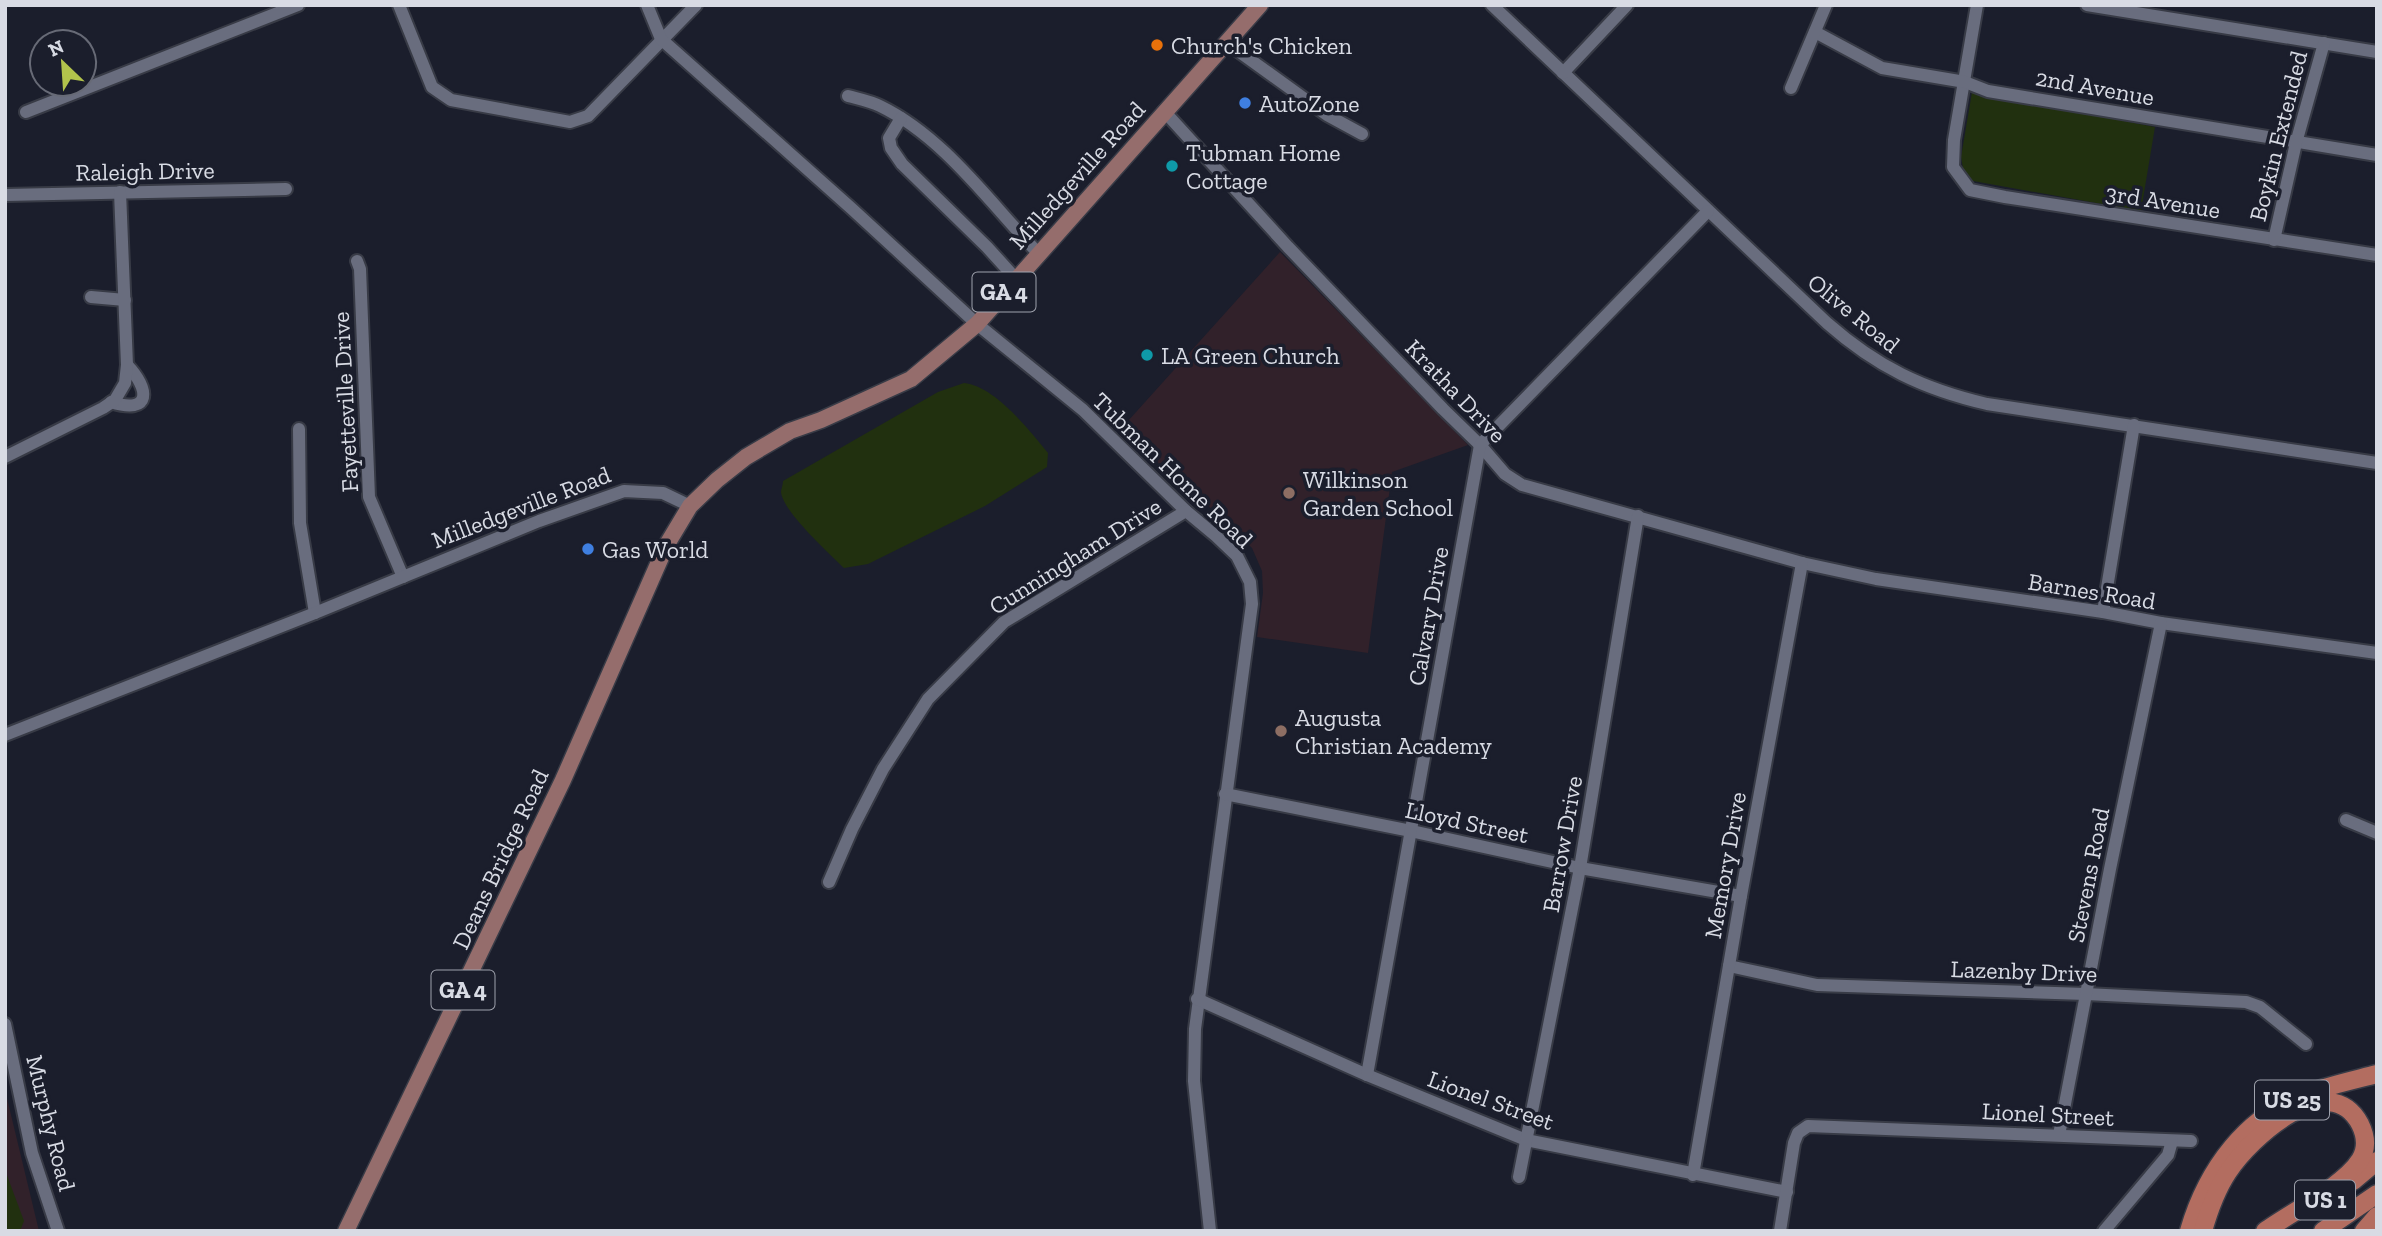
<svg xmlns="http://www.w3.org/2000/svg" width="2382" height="1236" font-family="'Zilla Slab',serif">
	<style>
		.education { fill: #31212a }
		.green { fill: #21300f }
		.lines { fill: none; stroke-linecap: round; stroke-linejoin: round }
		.minor-casing { stroke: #383b46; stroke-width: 16 }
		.major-casing { stroke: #383b46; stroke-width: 19 }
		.highway-casing { stroke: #383b46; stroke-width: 21 }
		.minor { stroke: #696d7e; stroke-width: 12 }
		.major { stroke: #956d6c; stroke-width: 16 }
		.highway { stroke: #b36d60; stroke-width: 18 }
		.food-dot { fill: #e8710a; stroke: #1b1e2c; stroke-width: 2.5 }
		.shop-dot { fill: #3f7fe0; stroke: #1b1e2c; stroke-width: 2.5 }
		.culture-dot { fill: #0f9aa8; stroke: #1b1e2c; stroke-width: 2.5 }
		.education-dot { fill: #8d6e63; stroke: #1b1e2c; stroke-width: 2.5 }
		.labels { text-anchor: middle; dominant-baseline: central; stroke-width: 7; stroke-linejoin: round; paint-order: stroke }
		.shield { fill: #1b1e2c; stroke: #9fa2ad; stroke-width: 2 }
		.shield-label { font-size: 23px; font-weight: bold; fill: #d8dbe4 }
		.poi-label { font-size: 24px; fill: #d8dbe4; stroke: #1b1e2c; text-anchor: start }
		.street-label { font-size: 24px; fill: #d8dbe4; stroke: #1b1e2c }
	</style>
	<rect width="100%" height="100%" fill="#1b1e2c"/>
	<g class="education">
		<path d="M1280 252 1468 445 1392 472 1368 653 1257 637 1263 593 1262 571 1252 548 1213 510 1119 431Z"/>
		<path d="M5 1090 39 1231H5Z"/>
	</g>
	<g class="green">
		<path d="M1972 92 2155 127 2141 211 1973 181 1963 168 1961 157Z"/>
		<path d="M964 383C995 386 1029 430 1048 453L1047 467 985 506 868 564 844 568C829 553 783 512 781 492 781 489 783 485 783 481L938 392Z"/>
		<path d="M5 1170 24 1221 20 1231H5Z"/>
	</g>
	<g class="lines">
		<g class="minor-casing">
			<g id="minor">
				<path d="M399 5 432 87 451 100 570 122 588 116 696 5"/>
				<path d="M647 5 661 39 851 208 977 324 1083 410 1186 511 1216 536 1237 556 1250 582 1252 604 1195 1029 1194 1081 1210 1231"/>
				<path d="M1492 5 1827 323C1877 367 1923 389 1987 404L2377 463"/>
				<path d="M1977 5 1954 140 1953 167 1970 190 2005 197 2377 255"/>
				<path d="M2087 5 2377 52"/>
				<path d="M1815 32 1882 68 1965 82 1988 91 2377 155"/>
				<path d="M1227 43 1327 115 1362 134"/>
				<path d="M1563 73 1627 5"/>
				<path d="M1791 88 1826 5"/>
				<path d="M848 96C859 99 870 101 880 106 944 137 989 202 1038 253"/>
				<path d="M1164 111 1288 247 1443 409 1480 445 1505 474 1522 485 1802 563 1876 579 2103 612 2161 623 2377 653"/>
				<path d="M26 112 298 5"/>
				<path d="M901 118 889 138 891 148 902 164 987 247 1016 279"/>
				<path d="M5 195 286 189"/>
				<path d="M2274 240 2296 143 2324 43"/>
				<path d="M357 261 360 269 369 497 403 577"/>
				<path d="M91 297 125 300"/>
				<path d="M111 402C152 415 150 389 127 365"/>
				<path d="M299 429 300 523 315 613"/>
				<path d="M5 457 103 408 115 400 125 383 127 365 120 192"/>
				<path d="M2103 612 2134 425"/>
				<path d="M5 735 315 613 539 521 624 491 663 493 690 506"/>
				<path d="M1225 794 1411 831 1580 868 1741 896"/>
				<path d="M2346 820 2377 833"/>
				<path d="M829 882 852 829 883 769 928 699 1004 622 1186 511"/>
				<path d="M1729 966 1817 985 2086 994 2246 1002 2260 1007 2306 1044"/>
				<path d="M1197 999 1367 1075 1526 1140 1787 1192"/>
				<path d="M5 1024 32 1153 58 1231"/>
				<path d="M1367 1075 1480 445 1708 211"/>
				<path d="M2059 1135 2110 869 2161 623"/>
				<path d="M1693 1175 1741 896 1802 563"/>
				<path d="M1519 1177 1580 868 1638 516"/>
				<path d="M1780 1231 1794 1143 1798 1133 1808 1126 2191 1141"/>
				<path d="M2104 1231 2168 1155 2172 1141"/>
			</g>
		</g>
		<g class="major-casing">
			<path id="major" d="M346 1231 563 780 666 546 690 506 717 480 746 457 790 431 821 420 911 379 977 324 1260 5"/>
		</g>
		<g class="highway-casing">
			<g id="highway">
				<path d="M2353 1181 2377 1161"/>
				<path d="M2189 1231C2207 1169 2246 1116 2309 1093 2331 1085 2354 1080 2377 1074"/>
				<path d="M2203 1231C2209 1210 2216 1190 2228 1172 2250 1138 2329 1066 2360 1124 2366 1136 2367 1149 2360 1160 2345 1185 2290 1213 2265 1231"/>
				<path d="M2323 1231 2377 1194"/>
				<path d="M2364 1231 2377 1216"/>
			</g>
		</g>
		<use href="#minor" class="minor"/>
		<use href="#major" class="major"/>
		<use href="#highway" class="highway"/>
	</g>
	<circle class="food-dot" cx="1157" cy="45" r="7"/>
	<g class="shop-dot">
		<circle cx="1245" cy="103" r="7"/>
		<circle cx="588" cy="549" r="7"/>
	</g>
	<g class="culture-dot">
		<circle cx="1172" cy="166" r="7"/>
		<circle cx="1147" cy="355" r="7"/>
	</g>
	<g class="education-dot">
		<circle cx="1289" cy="493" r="7"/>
		<circle cx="1281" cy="731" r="7"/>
	</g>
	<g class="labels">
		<g class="shield">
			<rect x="972.5" y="272.5" width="63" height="39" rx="5"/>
			<rect x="431.5" y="970.5" width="63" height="39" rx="5"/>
			<rect x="2255" y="1080.5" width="74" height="39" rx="5"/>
			<rect x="2295" y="1180.5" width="60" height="39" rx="5"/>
		</g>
		<g class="shield-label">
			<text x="1004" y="292">GA 4</text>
			<text x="463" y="990">GA 4</text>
			<text x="2292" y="1100">US 25</text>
			<text x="2325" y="1200">US 1</text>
		</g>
		<g class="poi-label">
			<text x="1171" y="45">Church's Chicken</text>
			<text x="1259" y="103">AutoZone</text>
			<text x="1186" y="152">Tubman Home<tspan x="1186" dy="28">Cottage</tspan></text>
			<text x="1161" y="355">LA Green Church</text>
			<text x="1303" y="479">Wilkinson<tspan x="1303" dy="28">Garden School</tspan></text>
			<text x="602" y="549">Gas World</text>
			<text x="1295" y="717">Augusta<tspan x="1295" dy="28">Christian Academy</tspan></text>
		</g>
		<g class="street-label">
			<text transform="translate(2095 87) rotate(10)">2nd Avenue</text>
			<text transform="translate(2278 136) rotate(-76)">Boykin Extended</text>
			<text transform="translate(145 171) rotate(-1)">Raleigh Drive</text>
			<text transform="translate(1077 175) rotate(-48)">Milledgeville Road</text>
			<text transform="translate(2163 201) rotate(9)">3rd Avenue</text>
			<text transform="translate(1854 313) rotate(39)">Olive Road</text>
			<text transform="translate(1456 391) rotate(46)">Kratha Drive</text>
			<text transform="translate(345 402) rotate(-93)">Fayetteville Drive</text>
			<text transform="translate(1173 470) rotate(44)">Tubman Home Road</text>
			<text transform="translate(521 507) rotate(-21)">Milledgeville Road</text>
			<text transform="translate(1075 556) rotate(-32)">Cunningham Drive</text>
			<text transform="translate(2092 591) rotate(9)">Barnes Road</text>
			<text transform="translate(1428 616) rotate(-80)">Calvary Drive</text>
			<text transform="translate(1467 822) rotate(12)">Lloyd Street</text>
			<text transform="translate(1562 844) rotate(-80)">Barrow Drive</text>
			<text transform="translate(500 859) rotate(-65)">Deans Bridge Road</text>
			<text transform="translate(1725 865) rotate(-80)">Memory Drive</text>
			<text transform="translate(2088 875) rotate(-79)">Stevens Road</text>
			<text transform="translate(2024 971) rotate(2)">Lazenby Drive</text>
			<text transform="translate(1491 1100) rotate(20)">Lionel Street</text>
			<text transform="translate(2048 1114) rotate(3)">Lionel Street</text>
			<text transform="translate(51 1123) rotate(76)">Murphy Road</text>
		</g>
	</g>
	<rect width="2382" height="1236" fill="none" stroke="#d8dbe4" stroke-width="14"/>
	<g transform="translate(63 63) rotate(335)"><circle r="33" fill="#1b1e2c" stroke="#676a76" stroke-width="2"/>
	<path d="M0-5L12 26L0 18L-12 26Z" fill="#b2c34c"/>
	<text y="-10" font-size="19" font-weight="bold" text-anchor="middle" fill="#d8dbe4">N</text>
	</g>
</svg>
